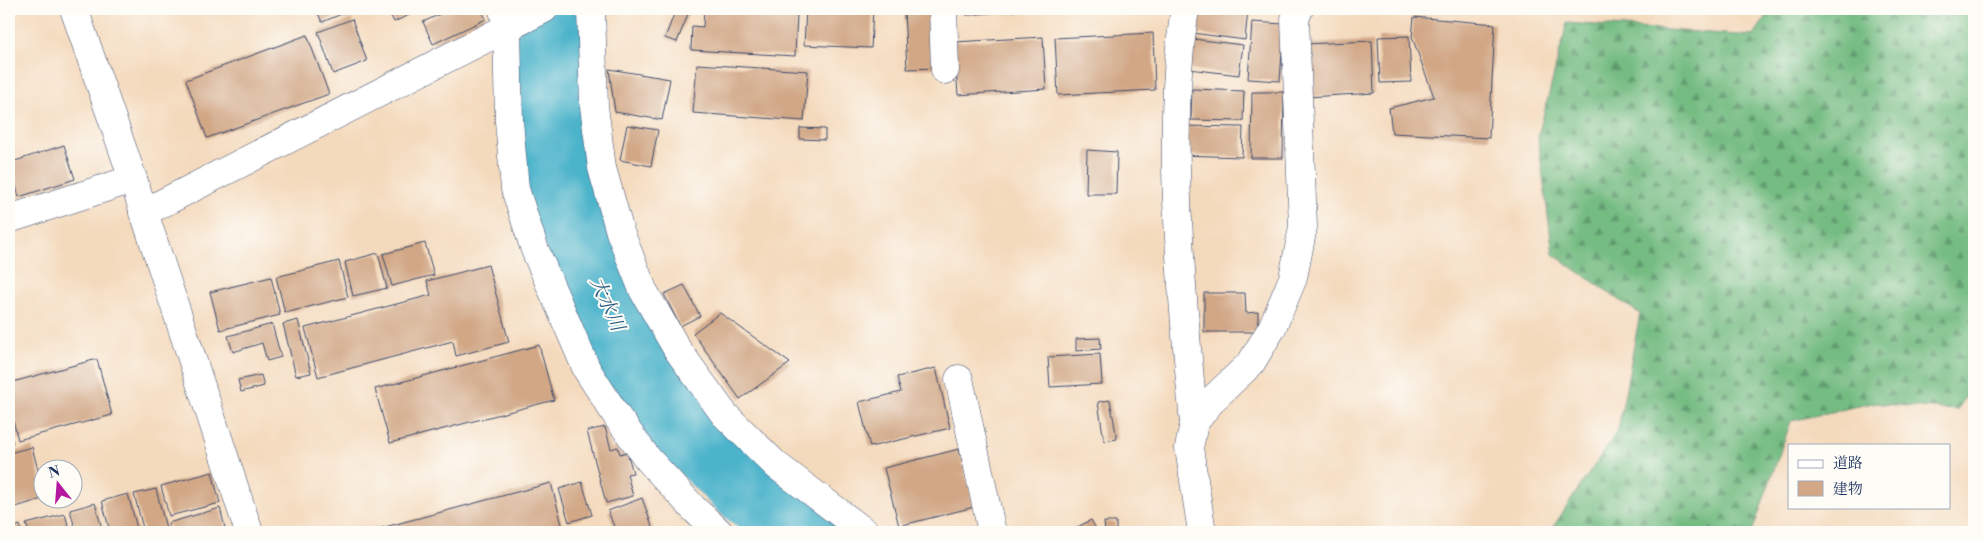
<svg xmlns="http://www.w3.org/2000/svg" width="1983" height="541" font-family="'Libre Bodoni','Noto Serif JP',serif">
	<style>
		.forest { fill: url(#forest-firs); stroke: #487670 }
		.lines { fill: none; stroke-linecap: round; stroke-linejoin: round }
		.river { stroke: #4bb3ca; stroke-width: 71 }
		.building { fill: #d1a786 }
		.minor-casing { stroke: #3c496c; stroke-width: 29 }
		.minor { stroke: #fff; stroke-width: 28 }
		.labels { text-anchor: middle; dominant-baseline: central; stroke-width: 4; stroke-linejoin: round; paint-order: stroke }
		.water-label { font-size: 19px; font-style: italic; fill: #2c5d84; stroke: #fdfcf7 }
	</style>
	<defs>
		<pattern id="forest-firs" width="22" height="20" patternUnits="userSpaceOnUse" patternTransform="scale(1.25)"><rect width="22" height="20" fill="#74bc82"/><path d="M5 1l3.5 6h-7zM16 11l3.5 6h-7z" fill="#5e996e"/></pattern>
	</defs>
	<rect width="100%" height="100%" fill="#fdfcf7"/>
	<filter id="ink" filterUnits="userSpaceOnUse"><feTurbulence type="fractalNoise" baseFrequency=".02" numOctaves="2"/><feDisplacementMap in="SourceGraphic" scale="10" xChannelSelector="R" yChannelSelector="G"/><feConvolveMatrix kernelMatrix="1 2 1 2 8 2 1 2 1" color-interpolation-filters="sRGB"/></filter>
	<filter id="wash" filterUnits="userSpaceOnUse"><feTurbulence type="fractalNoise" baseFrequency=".0096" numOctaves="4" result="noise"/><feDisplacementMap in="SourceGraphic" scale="20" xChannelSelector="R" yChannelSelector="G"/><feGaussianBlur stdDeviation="1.12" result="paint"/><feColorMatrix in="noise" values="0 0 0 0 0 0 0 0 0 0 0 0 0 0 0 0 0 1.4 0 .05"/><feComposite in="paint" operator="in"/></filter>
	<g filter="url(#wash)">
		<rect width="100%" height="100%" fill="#f4dabd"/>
		<path class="forest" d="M1772 9H1974V384L1957 410 1872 403 1791 421 1752 532H1555L1551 530 1618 430 1640 314 1553 254 1538 137 1567 23 1753 36Z"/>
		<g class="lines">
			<path class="river" d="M546 9 551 135 571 217 607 311 638 369 685 429 742 486 803 532"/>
		</g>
		<g id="blocks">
			<g class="building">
				<path d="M316 9H354L322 22Z"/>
				<path d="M387 9H422L394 22Z"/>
				<path d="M451 9H481L486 19 433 44 423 22Z"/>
				<path d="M676 9H690L677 42 665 38Z"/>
				<path d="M704 9H763V13L797 15 795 56 691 50 692 26 703 27Z"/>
				<path d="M806 9H873L871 48 804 45Z"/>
				<path d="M966 9H1024V10L966 15Z"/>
				<path d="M1195 9H1248L1245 40 1192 33Z"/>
				<path d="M934 11 937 68 907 69 904 12Z"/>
				<path d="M1414 17 1495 24 1489 138 1392 133 1389 108 1434 97 1412 37Z"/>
				<path d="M352 19 367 61 333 74 318 32Z"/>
				<path d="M1252 22 1284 24 1280 81 1248 79Z"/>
				<path d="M1153 33 1155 90 1058 95 1055 38Z"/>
				<path d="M307 35 329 94 207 138 186 80Z"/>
				<path d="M1409 36 1411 82 1380 83 1378 37Z"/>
				<path d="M1043 37 1046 89 958 95 954 42Z"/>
				<path d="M1193 39 1243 45 1239 75 1189 69Z"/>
				<path d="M1372 41 1374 93 1308 97 1305 44Z"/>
				<path d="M697 64 808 71 804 121 693 113Z"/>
				<path d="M609 69 670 79 662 120 615 112Z"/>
				<path d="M1192 89 1244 91 1243 121 1191 120Z"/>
				<path d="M1252 92H1284L1283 158H1251Z"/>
				<path d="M627 125 658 130 651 166 620 160Z"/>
				<path d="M1182 126 1243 127 1242 157 1181 155Z"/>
				<path d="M800 128 825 129V140L800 139Z"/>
				<path d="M64 145 75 179 19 197 9 163Z"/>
				<path d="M1087 150 1117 152 1116 194H1086Z"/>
				<path d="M425 243 434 275 392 286 383 254Z"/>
				<path d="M378 253 387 288 353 296 345 262Z"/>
				<path d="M339 261 348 297 285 313 276 277Z"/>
				<path d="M488 265 509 342 456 356 453 341 318 377 305 328 431 295 427 281Z"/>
				<path d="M271 277 280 315 220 330 210 292Z"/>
				<path d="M684 285 700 316 680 326 664 294Z"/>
				<path d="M1204 293H1245L1246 313 1258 312V332H1204Z"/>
				<path d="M720 313 790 363 740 399 693 333Z"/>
				<path d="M298 320 311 373 296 376 283 324Z"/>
				<path d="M272 324 281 357 267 361 262 343 233 352 228 336Z"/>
				<path d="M1100 338 1101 349 1076 351V339Z"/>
				<path d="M539 345 554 400 390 443 375 389Z"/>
				<path d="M1100 354 1102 384 1050 387 1048 357Z"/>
				<path d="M97 359 112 415 18 440 9 404V383Z"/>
				<path d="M936 368 950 428 870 447 859 402 901 392 897 377Z"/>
				<path d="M261 375 264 386 241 392 238 380Z"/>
				<path d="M1110 400 1117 439 1104 441 1098 402Z"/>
				<path d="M605 427 611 449 618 447 620 454 627 452 633 473 627 474 633 496 606 503 587 431Z"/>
				<path d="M9 430 13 443 9 444Z"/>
				<path d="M32 447 42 485V499L9 509V453Z"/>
				<path d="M959 449 974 507 899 526 884 468Z"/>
				<path d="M212 472 220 503 169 516 161 486Z"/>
				<path d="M582 482 592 515 569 522 559 489Z"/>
				<path d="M551 483 564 532H366Z"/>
				<path d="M156 489 167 532H144L134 494Z"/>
				<path d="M128 494 138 532H110L102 501Z"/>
				<path d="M642 498 654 532H616L608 511Z"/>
				<path d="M95 503 103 532H76L70 510Z"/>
				<path d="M220 508 226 532H171L168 523Z"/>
				<path d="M65 514 70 532H29L26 524Z"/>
				<path d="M1091 520 1098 532H1068Z"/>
				<path d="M1104 522H1116V532H1105Z"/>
				<path d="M20 525 22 532H9V529Z"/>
			</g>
		</g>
	</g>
	<g filter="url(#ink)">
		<use href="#blocks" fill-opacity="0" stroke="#3c496c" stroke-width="1"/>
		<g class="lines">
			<g class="minor-casing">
				<g id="minor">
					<path d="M74 9 133 179 249 532"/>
					<path d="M503 9 507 28 509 121 515 189 535 250 587 370 618 418 648 459 694 509 719 532"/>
					<path d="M591 9 594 106 602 168 620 232 643 290 677 349 724 414 776 465 865 532"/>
					<path d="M943 9 945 70"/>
					<path d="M1185 9C1173 84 1174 161 1179 237 1182 299 1188 360 1194 423"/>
					<path d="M143 213 544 9"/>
					<path d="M9 219 133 179"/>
					<path d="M959 379 992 532"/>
					<path d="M1202 532 1189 448 1194 423 1213 399 1251 363 1272 328 1293 278 1303 227 1295 19 1299 9"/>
				</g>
			</g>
			<use href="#minor" class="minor"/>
		</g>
	</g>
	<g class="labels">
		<g class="water-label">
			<text transform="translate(607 304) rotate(66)">大水川</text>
		</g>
	</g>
	<rect width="1983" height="541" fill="none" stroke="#fdfcf7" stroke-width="30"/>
	<rect x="1788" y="444" width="162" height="65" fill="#fdfcf7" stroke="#a3aaba"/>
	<rect x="1798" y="460" width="25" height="8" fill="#ffffff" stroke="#a3aaba"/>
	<text x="1833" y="468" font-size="15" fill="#1b2f5e">道路</text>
	<rect x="1798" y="481" width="25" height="15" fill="#d1a786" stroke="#a3aaba"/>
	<text x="1833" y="494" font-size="15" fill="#1b2f5e">建物</text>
	<g transform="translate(58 484) rotate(343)"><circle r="24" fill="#fdfcf7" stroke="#a3aaba"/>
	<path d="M0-4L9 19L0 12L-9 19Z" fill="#b5179e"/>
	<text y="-8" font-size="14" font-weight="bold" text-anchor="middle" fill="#1b2f5e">N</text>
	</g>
</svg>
